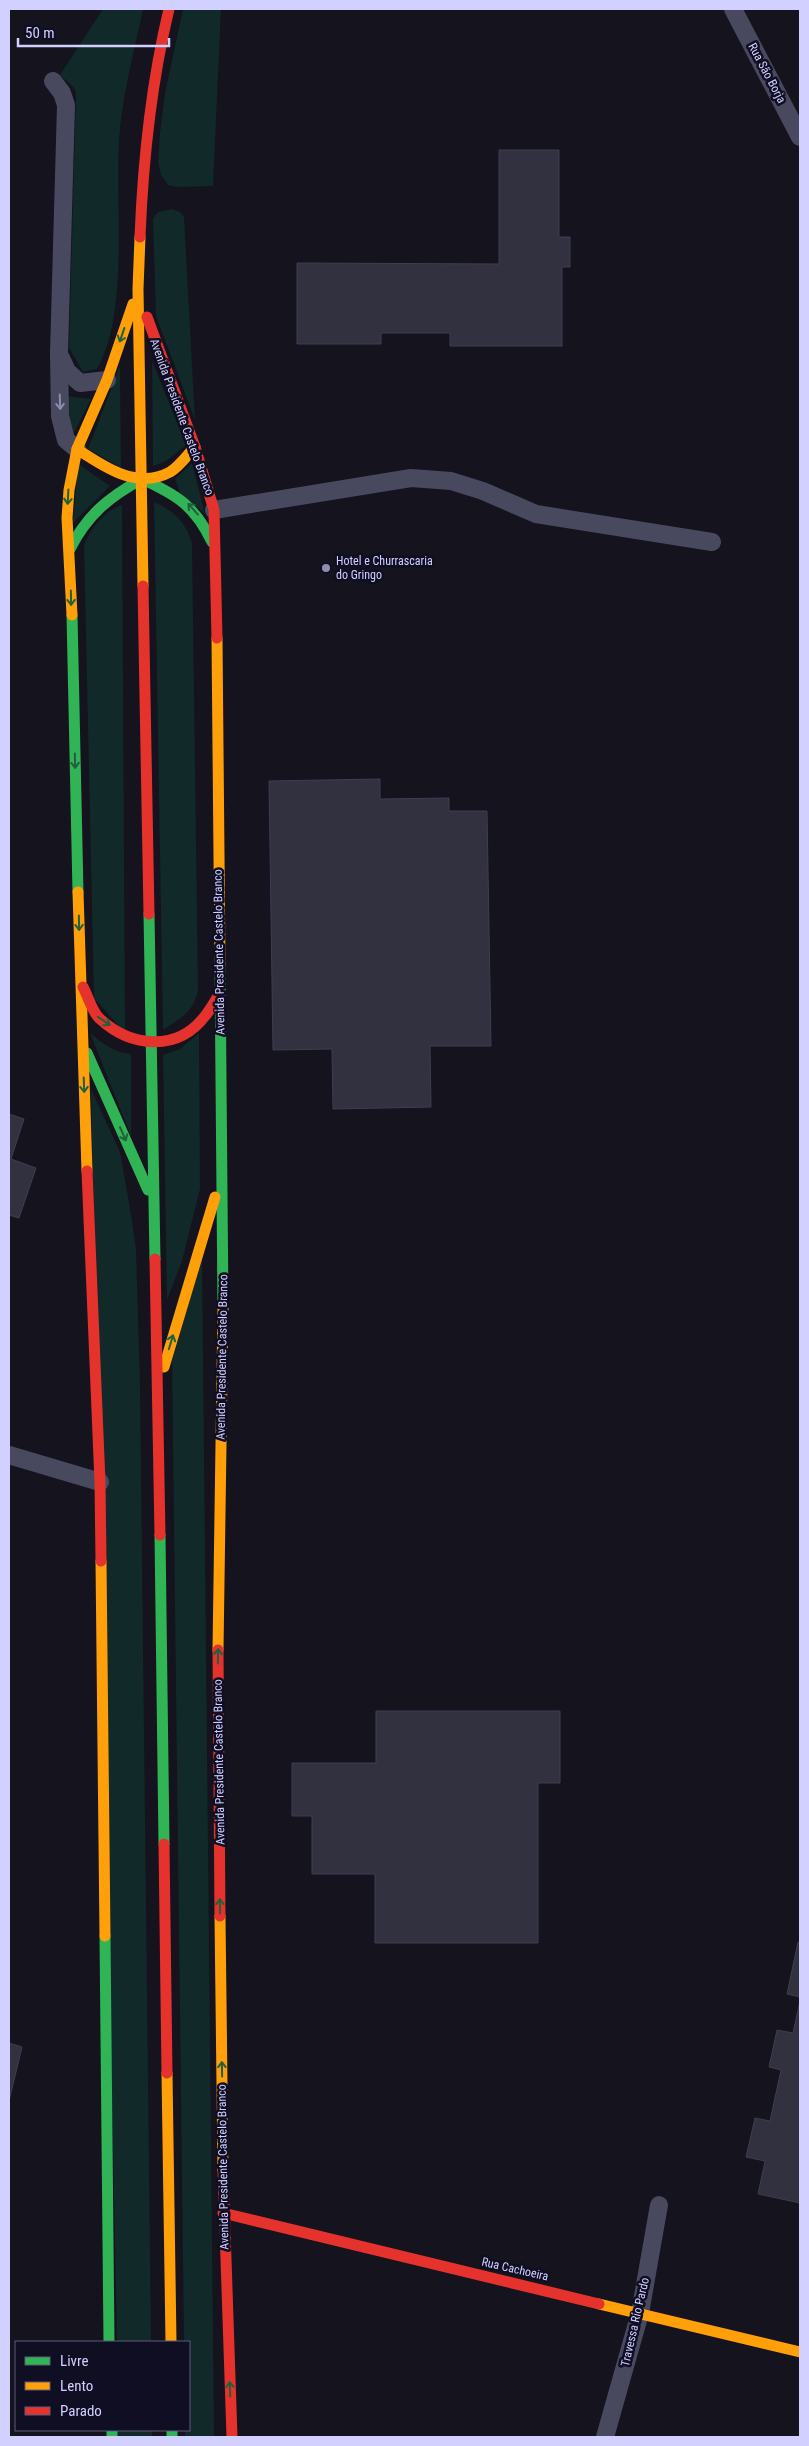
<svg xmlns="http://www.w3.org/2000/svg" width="809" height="2446" font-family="'Roboto Condensed',sans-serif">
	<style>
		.green { fill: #112928 }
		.building { fill: #323140; stroke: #3f3d52 }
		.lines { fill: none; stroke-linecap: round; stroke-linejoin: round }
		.street { stroke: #48495f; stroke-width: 18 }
		.fast { stroke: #30b455; stroke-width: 11 }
		.slow { stroke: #ff9f0a; stroke-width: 11 }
		.jam { stroke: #e5322d; stroke-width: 11 }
		.oneway { stroke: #20613c }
		.oneway2 { stroke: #8c8caf }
		.poi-dot { fill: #8f8eb0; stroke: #100e23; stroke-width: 2 }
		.labels { text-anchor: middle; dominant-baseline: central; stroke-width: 5; stroke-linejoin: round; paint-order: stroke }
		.street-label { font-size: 12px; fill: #d1d0ff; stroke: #100e23 }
		.poi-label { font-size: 12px; fill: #d1d0ff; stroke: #100e23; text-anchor: start }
	</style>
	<rect width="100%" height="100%" fill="#14131e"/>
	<g class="green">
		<path d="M103 9H143C134 52 122 96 119 140 115 205 129 314 97 369L83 372 69 348 76 96 75 89 60 75Z"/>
		<path d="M183 9H221L213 186 177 187 168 185 161 175 158 162 160 133 165 93Z"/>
		<path d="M172 209 180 212 184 217 195 420 156 316 153 219 158 212Z"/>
		<path d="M152 361 186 445 166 461 153 466Z"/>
		<path d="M120 366 121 468 88 449Z"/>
		<path d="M66 396 91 399 71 439Z"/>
		<path d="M192 463 205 514 180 493 175 479Z"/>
		<path d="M78 464 110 486 73 523Z"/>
		<path d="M154 502C174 511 186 522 192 543L198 991C192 1014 181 1017 163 1030Z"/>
		<path d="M122 505 125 1033 94 998 84 545C90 529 105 510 122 505Z"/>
		<path d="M90 1033C103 1044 114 1052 131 1054V1136Z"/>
		<path d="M199 1033 200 1189 182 1261 167 1300 163 1055 180 1049Z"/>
		<path d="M91 1089 120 1152 129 1202 136 1249 140 1383 151 2342H117Z"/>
		<path d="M202 1257 214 2437H185V2430H189V2342H184L172 1361Z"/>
		<rect x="118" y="2430" width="34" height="7"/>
	</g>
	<g class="building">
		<path d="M499 150H559V237H570V267H562V346H450V333H381V344H297V263L499 264Z"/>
		<path d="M380 779V799L449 798V811H487L491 1046H430L431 1107 333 1109 332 1049 273 1050 269 781Z"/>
		<path d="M9 1114 24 1119 11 1159 36 1168 19 1218 9 1215Z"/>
		<path d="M376 1711H560V1783H538V1943H375V1874H312V1816H292V1763H376Z"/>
		<path d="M798 1942 800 1943V1997L787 1994Z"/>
		<path d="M800 2001V2203L758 2194 765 2161 746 2157 755 2118 770 2121 781 2070 769 2067 777 2030 793 2033Z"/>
		<path d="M9 2043 22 2047 9 2101Z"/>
	</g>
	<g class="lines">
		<g class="street">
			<path d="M733 9 800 137"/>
			<path d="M53 81 62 93 66 105 59 353 60 416 66 440 77 449"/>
			<path d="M61 358 67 371 80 383 107 380"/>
			<path d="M214 510 411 478 451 481 483 491 536 514 712 542"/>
			<path d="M9 1455 100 1482"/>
			<path d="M605 2437 640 2313 659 2205"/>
		</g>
		<g class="fast">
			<path d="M70 549C87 515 109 497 142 479 177 495 195 506 212 542"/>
			<path d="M72 615 78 892"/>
			<path d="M149 914 155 1259"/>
			<path d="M220 965 223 1308"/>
			<path d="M87 1053 148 1190"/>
			<path d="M160 1535 164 1844"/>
			<path d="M105 1936 109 2342"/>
			<path d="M112 2430V2437"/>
			<path d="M172 2430V2437"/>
		</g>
		<g class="slow">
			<path d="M140 237 138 289 143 586"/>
			<path d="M77 449C104 467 137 490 170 472 180 466 187 455 195 447"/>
			<path d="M72 615 67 518 69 490 77 449 107 380 133 304"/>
			<path d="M217 638 220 965"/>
			<path d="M78 892 87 1171"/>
			<path d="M164 1367 215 1197"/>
			<path d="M101 1561 105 1936"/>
			<path d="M218 1650 223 1308"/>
			<path d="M220 1916 223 2170"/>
			<path d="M167 2073 171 2342"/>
			<path d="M599 2304 800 2352"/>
		</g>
		<g class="jam">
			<path d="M140 237C143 160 151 84 169 9"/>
			<path d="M147 317 195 447 214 510 217 638"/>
			<path d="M143 586 149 914"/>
			<path d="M83 987C88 996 92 1011 99 1018 130 1047 177 1053 205 1016 211 1009 215 1001 220 993"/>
			<path d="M87 1171 100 1482 101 1561"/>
			<path d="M155 1259 160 1535"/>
			<path d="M218 1650 220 1916"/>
			<path d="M164 1844 167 2073"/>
			<path d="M223 2170 232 2437"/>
			<path d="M223 2213 599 2304"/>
		</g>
	</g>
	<defs><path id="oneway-shaft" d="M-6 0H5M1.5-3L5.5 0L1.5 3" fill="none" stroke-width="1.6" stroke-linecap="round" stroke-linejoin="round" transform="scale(1.25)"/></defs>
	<g class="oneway">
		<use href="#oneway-shaft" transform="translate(122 335) rotate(109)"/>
		<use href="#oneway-shaft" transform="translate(68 497) rotate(93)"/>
		<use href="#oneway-shaft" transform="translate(193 509) rotate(-132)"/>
		<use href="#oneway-shaft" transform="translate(71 598) rotate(89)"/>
		<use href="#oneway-shaft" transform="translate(75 761) rotate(89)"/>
		<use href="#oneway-shaft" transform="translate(79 923) rotate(89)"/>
		<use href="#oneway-shaft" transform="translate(104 1021) rotate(35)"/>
		<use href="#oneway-shaft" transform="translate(84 1085) rotate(88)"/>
		<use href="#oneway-shaft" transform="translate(123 1134) rotate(66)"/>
		<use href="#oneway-shaft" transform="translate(171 1342) rotate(-73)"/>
		<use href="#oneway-shaft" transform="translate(218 1656) rotate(-89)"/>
		<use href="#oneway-shaft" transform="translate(220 1906) rotate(-91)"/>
		<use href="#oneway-shaft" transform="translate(222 2069) rotate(-91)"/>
		<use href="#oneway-shaft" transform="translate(230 2389) rotate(-92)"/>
	</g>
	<use class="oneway2" href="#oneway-shaft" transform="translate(60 402) rotate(88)"/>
	<circle class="poi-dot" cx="326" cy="568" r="5"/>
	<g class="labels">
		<g class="street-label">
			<text transform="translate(767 73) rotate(62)">Rua São Borja</text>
			<text transform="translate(182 417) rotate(70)">Avenida Presidente Castelo Branco</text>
			<text transform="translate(219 952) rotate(-91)">Avenida Presidente Castelo Branco</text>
			<text transform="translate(222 1357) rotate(-89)">Avenida Presidente Castelo Branco</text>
			<text transform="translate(219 1762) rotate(-91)">Avenida Presidente Castelo Branco</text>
			<text transform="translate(223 2167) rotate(-91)">Avenida Presidente Castelo Branco</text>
			<text transform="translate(515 2269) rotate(13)">Rua Cachoeira</text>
			<text transform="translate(635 2322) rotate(-77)">Travessa Rio Pardo</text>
		</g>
		<g class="poi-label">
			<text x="336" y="561">Hotel e Churrascaria<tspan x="336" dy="14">do Gringo</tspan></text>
		</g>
	</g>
	<rect width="809" height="2446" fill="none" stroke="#d1d0ff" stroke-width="20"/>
	<rect x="15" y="2341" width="175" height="90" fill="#100e23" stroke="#5d5c7b"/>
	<rect x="25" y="2357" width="25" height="8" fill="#30b455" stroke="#5d5c7b"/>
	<text x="60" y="2366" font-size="15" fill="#d1d0ff">Livre</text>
	<rect x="25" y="2382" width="25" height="8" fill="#ff9f0a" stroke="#5d5c7b"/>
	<text x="60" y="2391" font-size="15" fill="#d1d0ff">Lento</text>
	<rect x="25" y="2407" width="25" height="8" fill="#e5322d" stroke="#5d5c7b"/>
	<text x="60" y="2416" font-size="15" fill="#d1d0ff">Parado</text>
	<path d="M18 38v8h151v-8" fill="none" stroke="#d1d0ff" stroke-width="2.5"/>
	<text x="25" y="38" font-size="15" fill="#d1d0ff" stroke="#100e23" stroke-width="4" paint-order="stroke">50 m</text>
</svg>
